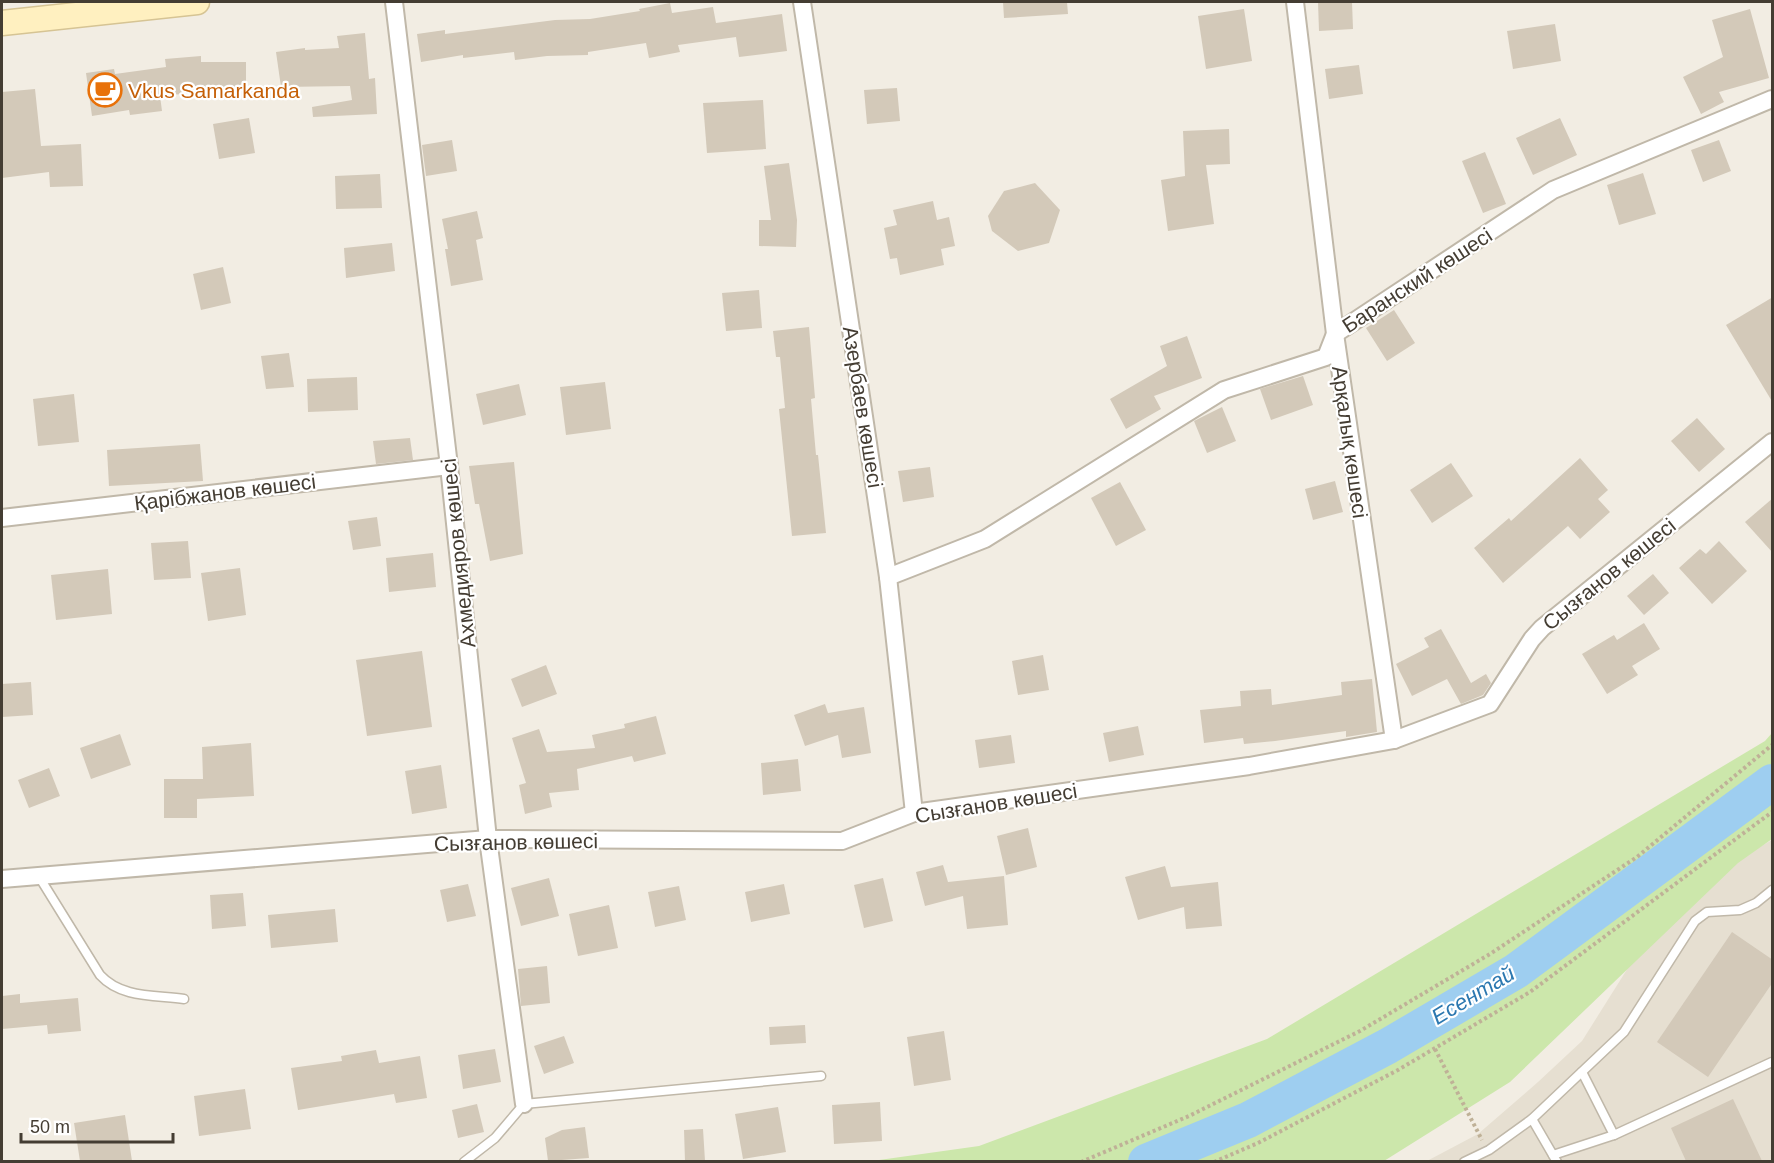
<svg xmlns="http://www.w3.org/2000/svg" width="1774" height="1163" font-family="Arial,sans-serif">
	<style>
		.residential { fill: #e6dfd1 }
		.green { fill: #cce7ab }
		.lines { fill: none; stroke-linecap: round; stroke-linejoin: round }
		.river { stroke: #9ecef0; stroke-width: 36 }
		.building { fill: #d3c9b9 }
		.lane-casing { stroke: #c0b8a9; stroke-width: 11 }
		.street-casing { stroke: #c0b8a9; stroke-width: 20 }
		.secondary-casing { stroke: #d6c494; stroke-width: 27 }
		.path { stroke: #bfb197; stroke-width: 4; stroke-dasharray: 3 3; stroke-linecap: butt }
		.lane { stroke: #fff; stroke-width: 8 }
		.street { stroke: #fff; stroke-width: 16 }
		.secondary { stroke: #fff0c0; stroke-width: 24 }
		.labels { text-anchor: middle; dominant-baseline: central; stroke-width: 4.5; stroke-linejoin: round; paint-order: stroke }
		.food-label { font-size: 21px; fill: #c56008; stroke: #fff; text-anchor: start }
		.street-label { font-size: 21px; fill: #443d33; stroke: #fff }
		.water-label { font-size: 22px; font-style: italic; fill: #2c78b0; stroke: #fff }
	</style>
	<rect width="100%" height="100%" fill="#f2ede3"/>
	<path class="residential" d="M1772 840V1161L1425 1162 1478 1134 1538 1082 1582 1041 1648 936 1740 858Z"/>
	<path class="green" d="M1772 733V839L1738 863 1510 1082 1384 1161H872L979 1146 1267 1039 1765 741Z"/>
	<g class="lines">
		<path class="river" d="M1146 1162 1248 1120 1388 1046 1516 971 1772 782"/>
	</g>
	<g class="building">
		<path d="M1003 2H1067L1068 14 1004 18Z"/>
		<path d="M1318 2H1352L1353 29 1319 31Z"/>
		<path d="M670 3 672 13 713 7 716 23 782 14 787 51 739 57 736 37 678 45 680 52 649 58 646 43 588 52V55L547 56 515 60 514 52 463 58V55L421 62 417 34 445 30V34L555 20 590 19 640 11 639 9Z"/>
		<path d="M1244 9 1252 61 1206 69 1198 16Z"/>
		<path d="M1750 9 1769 78 1719 92 1724 102 1701 114 1683 77 1723 57 1712 20Z"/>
		<path d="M1555 24 1561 61 1513 69 1507 31Z"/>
		<path d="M365 33 369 79 375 78 377 114 313 117 312 107 352 100 350 86 281 87 276 52 305 48V50L339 48 337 36Z"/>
		<path d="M201 56V62H246V88L203 89 204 92 160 96 162 111 130 115 129 110 92 116 86 73 114 69 115 74 166 67 165 59Z"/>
		<path d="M1359 65 1363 94 1329 99 1325 69Z"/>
		<path d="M897 88 900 121 867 124 864 90Z"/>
		<path d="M35 89 41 146 81 144 83 186 50 187 49 172 2 178V92Z"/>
		<path d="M763 100 766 149 707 153 703 103Z"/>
		<path d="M249 118 255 153 219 159 213 124Z"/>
		<path d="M1560 118 1577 155 1533 175 1516 138Z"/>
		<path d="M1229 129 1230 164 1206 165 1214 224 1168 231 1161 180 1185 176 1183 131Z"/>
		<path d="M452 140 457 171 426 176 422 145Z"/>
		<path d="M1719 140 1731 171 1703 182 1691 150Z"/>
		<path d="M1485 152 1506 204 1483 213 1462 161Z"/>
		<path d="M789 163 797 220 796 247 759 246V220H771L764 166Z"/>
		<path d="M1643 173 1656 214 1619 225 1607 185Z"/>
		<path d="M380 174 382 208 336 209 335 176Z"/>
		<path d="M1035 183 1060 210 1049 243 1018 251 992 231 988 216 1004 191Z"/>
		<path d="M933 201 937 220 949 217 955 246 941 249 944 265 900 275 897 258 890 259 884 228 897 225 893 210Z"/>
		<path d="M477 211 483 238 476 240 483 280 451 286 445 249H448L442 219Z"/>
		<path d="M392 243 395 271 346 278 344 248Z"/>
		<path d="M223 267 231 303 201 310 193 274Z"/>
		<path d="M759 290 762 328 726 331 722 293Z"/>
		<path d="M1773 297V403L1726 325Z"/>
		<path d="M1394 310 1415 343 1387 361 1366 328Z"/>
		<path d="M809 327 815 398 811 399 816 455H818L826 533 792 536 779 409 785 408 780 357H776L773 331Z"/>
		<path d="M1187 336 1202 378 1154 396 1161 409 1126 429 1110 399 1167 366 1160 346Z"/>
		<path d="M289 353 294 387 266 389 261 356Z"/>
		<path d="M1303 376 1313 405 1271 420 1260 389Z"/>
		<path d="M357 377 358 410 308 412 307 379Z"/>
		<path d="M605 382 611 429 566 435 560 387Z"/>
		<path d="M519 384 526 415 483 425 476 394Z"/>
		<path d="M74 394 79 442 38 446 33 399Z"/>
		<path d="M1222 407 1236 441 1207 453 1194 421Z"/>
		<path d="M1697 418 1725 449 1699 472 1671 441Z"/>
		<path d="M410 438 413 460 376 464 373 441Z"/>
		<path d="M200 444 203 481 109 486 107 450Z"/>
		<path d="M1580 458 1608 490 1598 499 1610 512 1580 539 1568 526 1503 583 1474 548 1509 518 1511 521Z"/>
		<path d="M514 462 523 554 490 561 479 504H475L469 466Z"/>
		<path d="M1451 463 1473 496 1432 523 1410 490Z"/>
		<path d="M930 467 934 497 903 502 898 471Z"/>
		<path d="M1335 481 1343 512 1313 520 1305 489Z"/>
		<path d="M1120 482 1146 530 1116 546 1091 498Z"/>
		<path d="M1773 498V553L1745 522Z"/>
		<path d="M377 517 381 546 353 550 348 521Z"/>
		<path d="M188 541 191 578 154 580 151 543Z"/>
		<path d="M1719 541 1747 571 1712 604 1679 568 1700 549 1706 554Z"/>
		<path d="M433 553 436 587 389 592 386 558Z"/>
		<path d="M240 568 246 615 208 621 201 573Z"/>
		<path d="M108 569 112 614 56 620 51 575Z"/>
		<path d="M1653 574 1669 593 1644 615 1627 596Z"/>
		<path d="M1644 623 1660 649 1632 666 1638 675 1607 694 1582 654 1614 635 1617 640Z"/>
		<path d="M1441 629 1471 683 1486 674 1491 683 1483 695 1461 704 1447 679 1412 696 1396 664 1429 647 1424 638Z"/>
		<path d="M422 651 432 727 367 736 356 660Z"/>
		<path d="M1043 655 1049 690 1018 695 1012 661Z"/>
		<path d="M546 665 557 694 522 707 511 679Z"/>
		<path d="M1372 679 1377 732 1346 737V731L1275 741 1244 744 1243 738 1204 743 1200 710 1241 706 1240 691 1271 689 1272 705 1342 695 1341 682Z"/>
		<path d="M31 682 33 715 2 717V684Z"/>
		<path d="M825 704 828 713 864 707 871 753 842 758 838 735 805 746 794 715Z"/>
		<path d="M656 716 666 754 634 762 632 756 577 769 579 790 549 793 552 807 525 814 519 785 526 783 512 738 539 729 547 752 595 748 592 735 625 728 624 724Z"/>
		<path d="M1138 726 1144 755 1109 762 1103 733Z"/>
		<path d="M120 734 131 765 91 779 80 748Z"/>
		<path d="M1011 735 1015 763 979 768 975 740Z"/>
		<path d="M251 743 254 796 197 799V818H164V779H203L202 747Z"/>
		<path d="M798 759 801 791 763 795 761 763Z"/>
		<path d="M441 765 447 808 412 814 405 771Z"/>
		<path d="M49 768 60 796 29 808 18 780Z"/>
		<path d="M1028 828 1037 867 1006 875 997 836Z"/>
		<path d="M943 865 948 882 1004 876 1008 925 967 929 963 896 925 906 916 872Z"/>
		<path d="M1165 866 1171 887 1218 882 1222 926 1186 929 1184 907 1138 920 1125 877Z"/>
		<path d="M549 878 559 916 521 926 511 888Z"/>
		<path d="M883 878 893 921 864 928 854 885Z"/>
		<path d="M468 884 476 916 447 922 440 890Z"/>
		<path d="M784 884 790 914 751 922 745 892Z"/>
		<path d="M679 886 686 920 655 927 648 892Z"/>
		<path d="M243 893 246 926 212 929 210 895Z"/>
		<path d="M609 905 618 948 578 956 569 914Z"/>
		<path d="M335 909 338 942 271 948 268 915Z"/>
		<path d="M1732 932 1773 960V982L1708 1077 1657 1042Z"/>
		<path d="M547 966 550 1003 521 1006 518 969Z"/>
		<path d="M20 994V1003L78 998 81 1031 48 1034 47 1025 2 1029V996Z"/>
		<path d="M805 1025 806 1043 770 1045 769 1027Z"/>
		<path d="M944 1031 951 1080 914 1086 907 1037Z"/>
		<path d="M564 1036 574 1063 544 1074 534 1046Z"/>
		<path d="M495 1049 501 1082 463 1089 458 1055Z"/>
		<path d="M376 1050 379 1063 420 1056 427 1098 396 1103 394 1094 298 1110 291 1068 342 1061 341 1056Z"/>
		<path d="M245 1089 251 1129 199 1136 194 1096Z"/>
		<path d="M1733 1099 1762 1161H1686L1671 1128Z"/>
		<path d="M880 1102 882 1141 834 1144 832 1105Z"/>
		<path d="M477 1104 484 1132 458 1138 452 1110Z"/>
		<path d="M778 1107 786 1152 743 1159 735 1114Z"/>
		<path d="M125 1115 132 1161H80L74 1123Z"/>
		<path d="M585 1127 589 1158 548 1161 545 1138 562 1130Z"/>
		<path d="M703 1129 705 1161H685L684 1130Z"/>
	</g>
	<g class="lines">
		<g class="lane-casing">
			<g id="lane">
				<path d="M38 875 100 975C121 998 154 995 184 999"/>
				<path d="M1582 1072 1614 1135"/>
				<path d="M1532 1119 1557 1162"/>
				<path d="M1553 1155 1614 1135 1772 1062"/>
				<path d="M464 1162 495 1138 524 1104 821 1076"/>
				<path d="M1464 1162 1489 1150 1532 1119 1624 1032 1695 921 1707 912 1740 910 1756 903 1772 890"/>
			</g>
		</g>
		<g class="street-casing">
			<g id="street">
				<path d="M394 2 449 466 488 839 524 1104"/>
				<path d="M802 2 888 577 914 813"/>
				<path d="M1295 2 1335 334 1394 740"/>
				<path d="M2 518 449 466"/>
				<path d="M888 577 985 539 1224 390 1326 357 1335 334 1553 190 1772 99"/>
				<path d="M2 879 488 839 842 841 914 813 1249 766 1394 740 1490 704 1532 639 1542 628 1772 442"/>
			</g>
		</g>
		<g class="secondary-casing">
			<path id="secondary" d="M2 23 197 2"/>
		</g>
		<g class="path">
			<path d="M1435 1049 1482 1140"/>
			<path d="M1081 1162 1189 1116 1360 1031 1490 954 1637 857 1772 745"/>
			<path d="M1214 1162 1258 1143 1398 1070 1530 992 1772 812"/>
		</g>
		<use href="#lane" class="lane"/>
		<use href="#street" class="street"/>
		<use href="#secondary" class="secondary"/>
	</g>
	<defs>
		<g id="cafe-ring" transform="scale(1.725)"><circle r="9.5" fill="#fff" stroke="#e8710a" stroke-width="1.5"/><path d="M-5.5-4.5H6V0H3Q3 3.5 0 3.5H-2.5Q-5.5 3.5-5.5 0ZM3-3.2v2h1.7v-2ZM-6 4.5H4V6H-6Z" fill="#e8710a"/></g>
	</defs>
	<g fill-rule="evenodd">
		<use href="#cafe-ring" x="105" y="90"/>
	</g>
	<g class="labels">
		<g class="food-label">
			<text x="128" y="90">Vkus Samarkanda</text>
		</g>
		<g class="street-label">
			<text transform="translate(1417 280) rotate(-33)">Баранский көшесі</text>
			<text transform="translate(863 407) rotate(81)">Азербаев көшесі</text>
			<text transform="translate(1350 442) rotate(82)">Арқалық көшесі</text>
			<text transform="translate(225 492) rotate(-7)">Қарібжанов көшесі</text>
			<text transform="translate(458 553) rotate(-96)">Ахмедияров көшесі</text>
			<text transform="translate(1609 574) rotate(-39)">Сызғанов көшесі</text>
			<text transform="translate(996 803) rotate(-9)">Сызғанов көшесі</text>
			<text transform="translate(516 842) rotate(-1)">Сызғанов көшесі</text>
		</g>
		<g class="water-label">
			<text transform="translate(1473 995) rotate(-31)">Есентай</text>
		</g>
	</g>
	<rect width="1774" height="1163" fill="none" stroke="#443d33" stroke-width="6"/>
	<path d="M21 1133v9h152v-9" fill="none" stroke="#443d33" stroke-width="3"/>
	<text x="30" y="1133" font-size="18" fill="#443d33" stroke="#ffffff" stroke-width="4.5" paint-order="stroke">50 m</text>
</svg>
